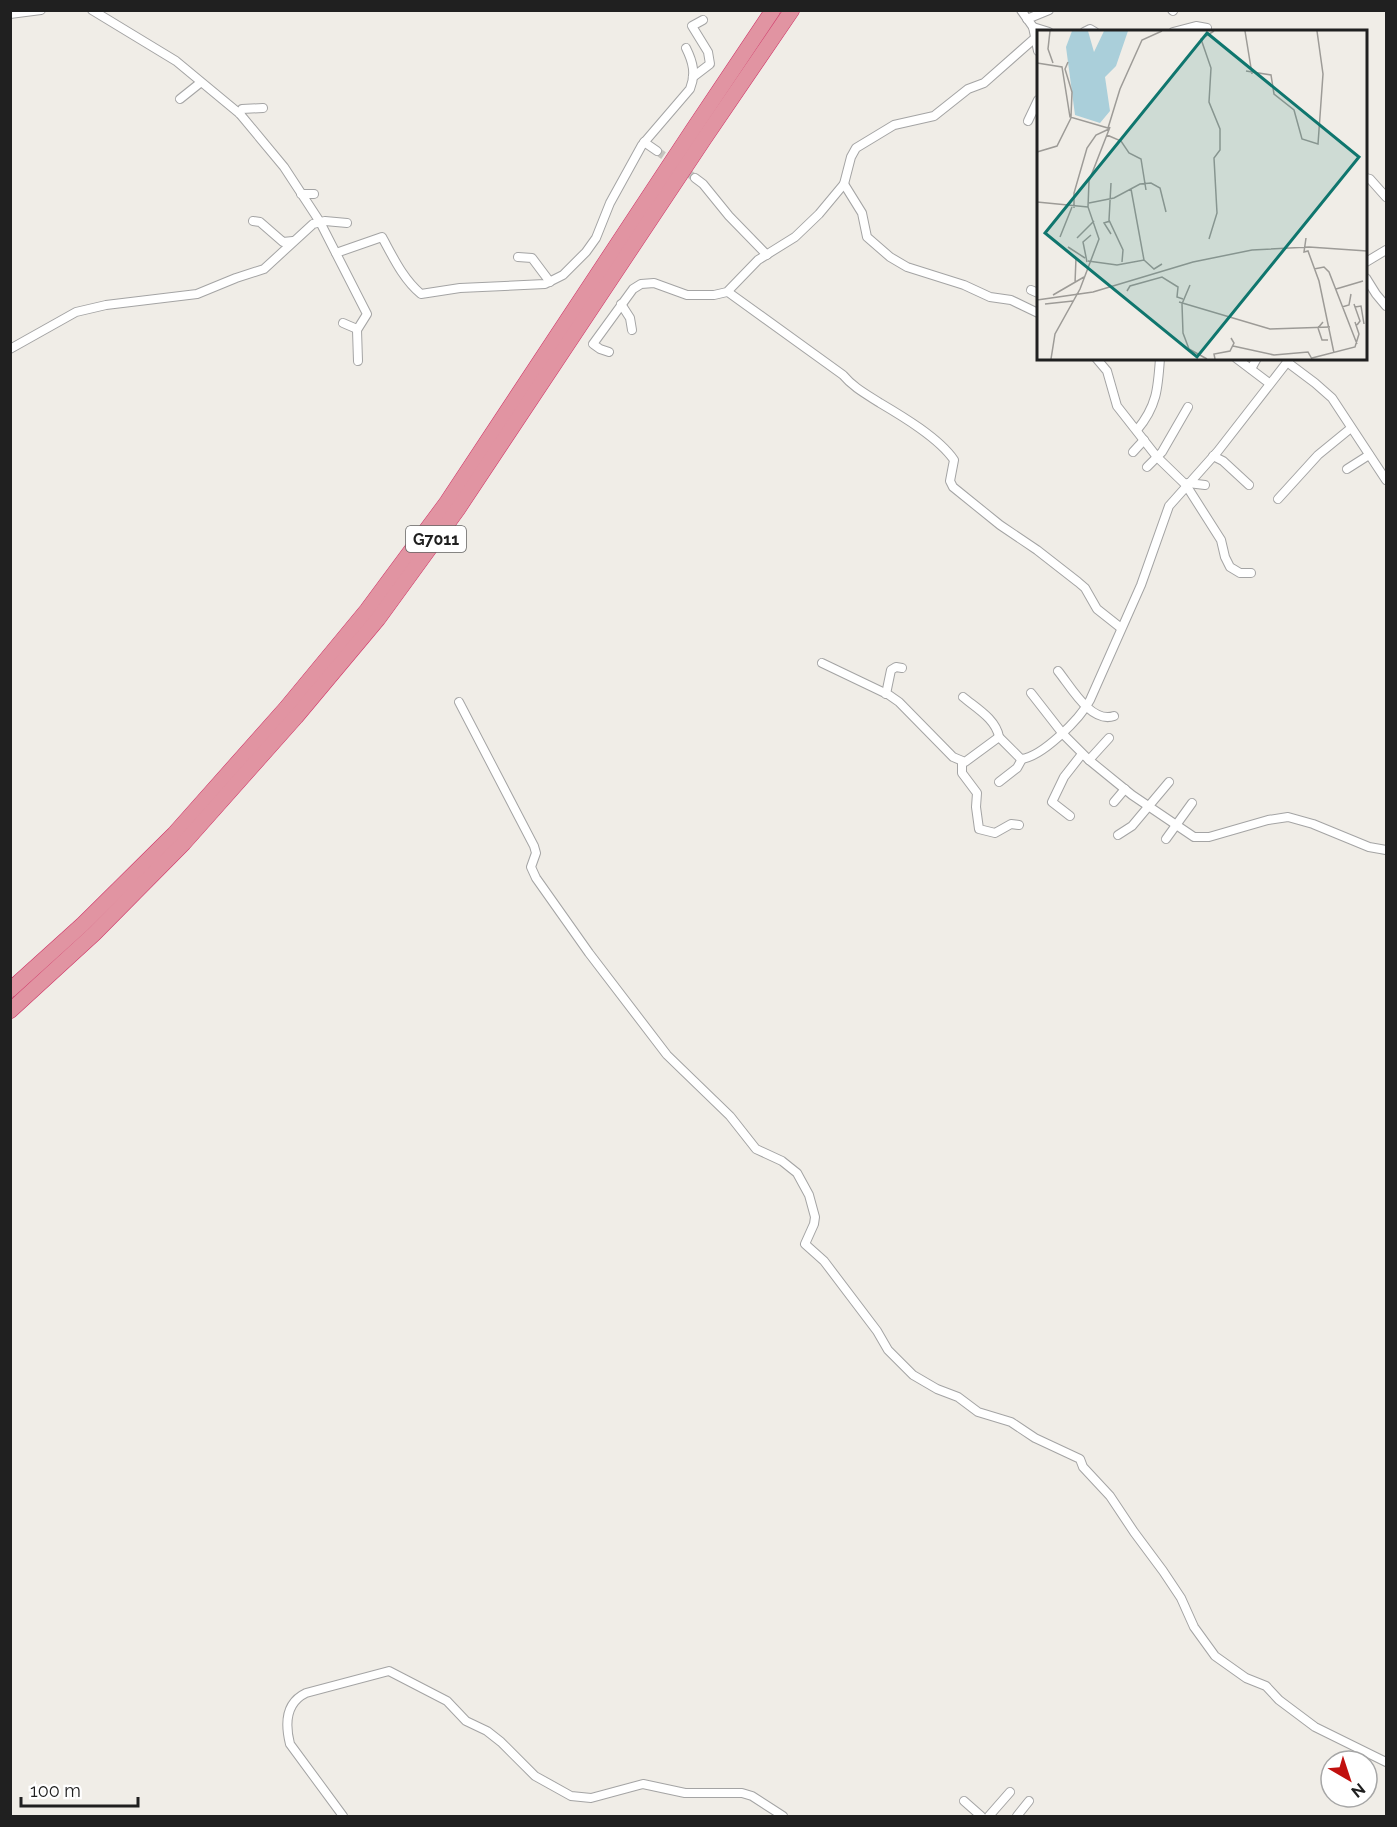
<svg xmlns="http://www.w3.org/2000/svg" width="1397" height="1827" font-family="Raleway,sans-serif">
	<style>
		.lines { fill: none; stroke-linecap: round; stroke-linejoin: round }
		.street-tunnel { stroke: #c6c4bf; stroke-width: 8; stroke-dasharray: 8 4; stroke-linecap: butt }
		.street-casing { stroke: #a4a4a4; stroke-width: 10 }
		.highway-casing { stroke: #cf3367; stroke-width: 16 }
		.street { stroke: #fff; stroke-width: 8 }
		.highway { stroke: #e194a2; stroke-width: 15 }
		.labels { text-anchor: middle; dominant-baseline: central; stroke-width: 6; stroke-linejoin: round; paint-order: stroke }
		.shield { fill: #fff; stroke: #636363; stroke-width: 1.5 }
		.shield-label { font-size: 16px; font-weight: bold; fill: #202020 }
		.inset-road { fill: none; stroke: #9d9b97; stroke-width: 1.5 }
		.view { fill: #0f766e; fill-opacity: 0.15; stroke: #0f766e; stroke-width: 3 }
		.inset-edge { fill: none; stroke: #202020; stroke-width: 3 }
	</style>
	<rect width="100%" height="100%" fill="#f0ede7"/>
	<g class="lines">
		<path class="street-tunnel" d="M657 151 695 178"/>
		<g class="street-casing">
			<g id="street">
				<path d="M92 10 176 61 240 114 284 167 320 222 367 314 357 330 358 361"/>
				<path d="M1021 10 1033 27 1038 51"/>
				<path d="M1172 10 1173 11"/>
				<path d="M10 14 41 10"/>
				<path d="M1027 19 1049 10"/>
				<path d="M1033 27 1049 32"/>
				<path d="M1084 32 1090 29 1095 32"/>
				<path d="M1173 32 1196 26 1207 28"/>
				<path d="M693 77 710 64 708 52 692 26 703 20"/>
				<path d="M180 99 200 83"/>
				<path d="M240 114 242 109 263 108"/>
				<path d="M1028 121 1038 100"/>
				<path d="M644 142 657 151"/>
				<path d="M695 178 703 184 729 216 767 255"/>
				<path d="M1366 178 1370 179 1386 197"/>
				<path d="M844 184 862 213 867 237 890 257 907 267 964 285 990 297 1011 300 1038 313"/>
				<path d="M301 194H314"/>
				<path d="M253 221 260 222 283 242 293 241"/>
				<path d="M336 253 382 237C393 257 403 279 421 294L460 288 545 284 563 275 586 252 596 238 610 203 642 145 690 89C696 74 693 62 686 48"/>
				<path d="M518 257 532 258 550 282"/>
				<path d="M1366 262 1386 250"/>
				<path d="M1366 278 1376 294 1386 306"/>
				<path d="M1031 290 1038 293"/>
				<path d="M728 292 843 375C853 387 866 394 880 403 902 416 939 438 954 460L950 481 953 487 1000 525 1037 550 1078 582 1085 588 1097 609 1121 628"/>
				<path d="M621 304 630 318 632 330"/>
				<path d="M343 323 357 329"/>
				<path d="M10 349 76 312 106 305 197 294 236 278 264 269 313 224 325 221 347 223"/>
				<path d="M609 352 600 349 593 344 633 289 641 284 654 283 687 295H714L727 292 758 260 795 237 819 214 844 184 851 157 856 148 894 125 934 116 968 89 984 83 1035 38"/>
				<path d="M1096 358 1107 371 1117 406 1157 457 1186 485 1221 540 1225 557 1230 567 1240 573H1251"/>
				<path d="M1236 358 1269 383"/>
				<path d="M1286 359 1291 365 1315 383 1332 398 1386 480"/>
				<path d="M1251 369 1257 358"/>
				<path d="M1137 430C1157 406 1158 388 1160 358"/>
				<path d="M1133 452 1144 440"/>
				<path d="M1213 456 1223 461 1249 485"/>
				<path d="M1147 467 1162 452 1188 407"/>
				<path d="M1347 469 1369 455"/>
				<path d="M1188 483 1205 485"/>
				<path d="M1278 499 1318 455 1351 428"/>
				<path d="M822 663 889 695 899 702 953 757 965 762 999 737 1021 759C1042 757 1080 719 1090 700L1141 585 1169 506 1218 451 1288 361"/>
				<path d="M1058 671C1071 687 1091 724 1114 716"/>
				<path d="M1031 693 1063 734 1089 760 1132 795 1194 837H1209L1268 820 1288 817 1313 824 1369 847 1386 850"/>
				<path d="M886 694 891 670 896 667 902 668"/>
				<path d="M963 697C976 708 996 719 999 737"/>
				<path d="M459 702 534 846 536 853 531 867 536 878 589 953 667 1055 730 1116 756 1149 782 1161 797 1173 809 1195 815 1217 814 1224 805 1244 824 1261 877 1331 888 1350 913 1375 937 1389 958 1397 978 1412 1011 1422 1035 1438 1080 1459 1083 1467 1110 1496 1134 1532 1163 1571 1181 1598 1194 1627 1215 1656 1246 1678 1266 1686 1279 1700 1315 1727 1386 1762"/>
				<path d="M1089 760 1109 738"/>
				<path d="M962 762V773L977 793 976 807 979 829 995 833 1011 824 1019 825"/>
				<path d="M999 782 1017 768 1022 759"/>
				<path d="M1114 802 1125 789"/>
				<path d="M1070 816 1052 802 1064 777 1082 754"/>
				<path d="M1118 835 1132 826 1169 782"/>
				<path d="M1166 839 1192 803"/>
				<path d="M964 1801 981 1816"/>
				<path d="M343 1816 290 1744C285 1724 285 1703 306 1693L389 1671 447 1701 466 1721 487 1731 501 1742 535 1776 571 1796 591 1798 643 1784 685 1793H742L752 1796 783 1816"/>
				<path d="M989 1816 1010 1792"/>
				<path d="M1017 1816 1029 1801"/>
			</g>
		</g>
		<g class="highway-casing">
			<g id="highway">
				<path d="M10 990 83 924 174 834 286 708 367 610 447 502 692 131 773 10"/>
				<path d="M10 1011 94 934 184 843 296 717 378 619 458 509 704 139 792 10"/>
			</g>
		</g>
		<use href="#street" class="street"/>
		<use href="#highway" class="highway"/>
	</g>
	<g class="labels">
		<rect class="shield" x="406" y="526" width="60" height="26" rx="4.5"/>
		<g class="shield-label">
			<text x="436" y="539">G7011</text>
		</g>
	</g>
	<g transform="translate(1037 30)">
		<rect width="330" height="330" fill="#f0ede7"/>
		<path d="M35 1H51L57 22 67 1H91L79 36 68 47 73 81 63 93 38 85 29 17Z" fill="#aacfda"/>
		<path class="inset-road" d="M13 1 11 19 16 33M208 1 215 44M31 32 28 39 35 62 34 87M0 33 25 37 33 87 71 98 83 59 105 10 125 1M209 41 234 45 237 64 257 80 265 109 281 114 286 44 280 1M70 105 84 111 92 123 104 129 109 160M0 122 20 116 34 88M74 153 72 190 86 220 85 232M94 159 107 230M0 172 51 177M52 173 77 168 103 154 114 153 123 158 129 182M37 178V163L50 118 59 105 72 99M73 191 67 193 74 204M23 207 35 177M40 208 57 191M269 208 267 222 271 221 282 251 297 323M172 209 180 183 177 128 183 120V99L172 72 174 38 164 9 177 1M31 217 48 228M51 231 80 235 107 230 117 239 125 234M50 232 46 212 54 205M277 239 287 237 292 242 320 314M38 253 39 228M153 255 145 274 146 303 152 319 170 329M299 259 326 251M90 261 93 256 125 247 141 257 140 267 146 269M16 265 47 247M0 270 56 262 156 232 215 220 272 217 330 221M142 272 233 299 293 297M8 274 36 271M317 274 323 291 320 295M305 277 312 275 314 264M318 277 324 276 327 294M286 292 281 298 285 310H291M196 316 237 325 271 322 275 329M275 328 318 317 322 304 318 292M14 329 18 304 43 259 62 209 51 177 52 151 73 97M178 329 177 324 193 321 197 313 194 308"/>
		<path class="view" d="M170 3 322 127 160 327 8 203Z"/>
		<rect width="330" height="330" class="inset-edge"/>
	</g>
	<rect width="1397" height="1827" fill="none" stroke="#202020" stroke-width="24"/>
	<g transform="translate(1349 1779) rotate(141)"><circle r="28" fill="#ffffff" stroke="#a6a6a6" stroke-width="1.5"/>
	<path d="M0-4.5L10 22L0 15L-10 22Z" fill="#c1100e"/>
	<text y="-9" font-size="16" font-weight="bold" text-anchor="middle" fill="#202020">N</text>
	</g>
	<path d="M21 1797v9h117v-9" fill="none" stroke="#202020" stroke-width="3"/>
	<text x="30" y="1797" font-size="18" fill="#202020" stroke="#ffffff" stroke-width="4.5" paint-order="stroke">100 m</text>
</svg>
